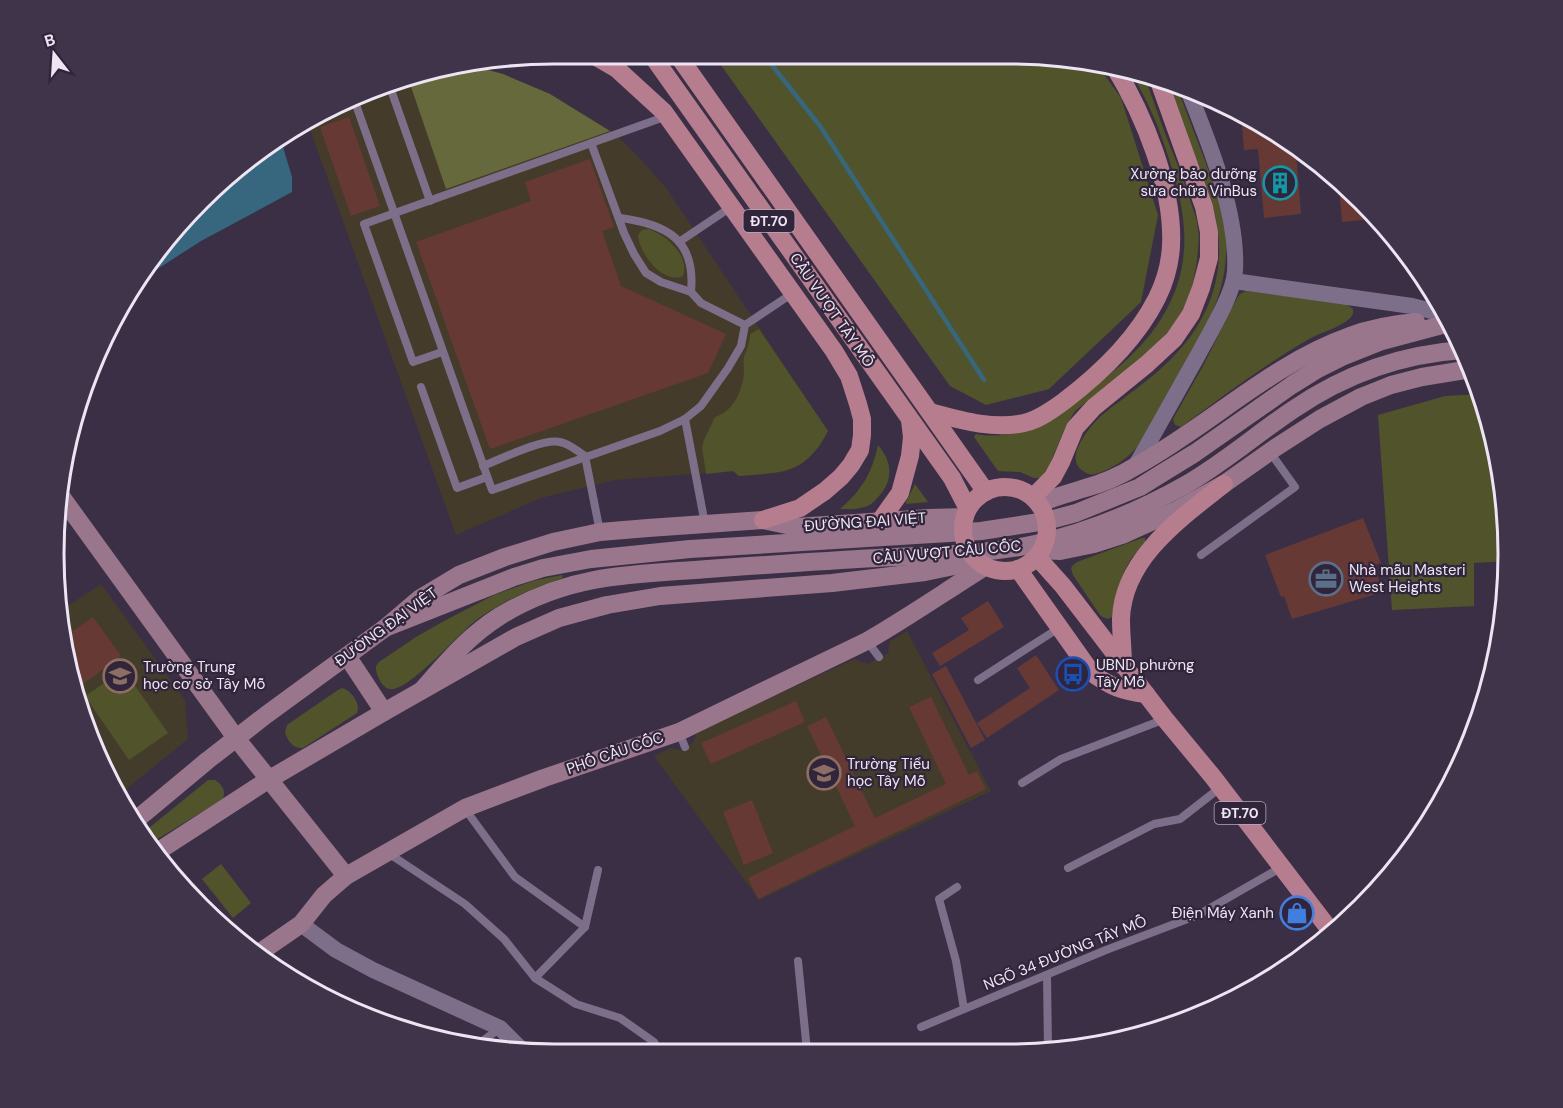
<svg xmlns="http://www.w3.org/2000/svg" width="1563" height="1108" font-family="'DM Sans',sans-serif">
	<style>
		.education { fill: #433c2a }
		.medical { fill: #453b2b }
		.green { fill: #51532a }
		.forest { fill: #66693b }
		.water { fill: #36677f }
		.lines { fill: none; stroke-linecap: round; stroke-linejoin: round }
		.stream { stroke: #36677f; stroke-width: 4.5 }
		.building { fill: #673935 }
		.lane { stroke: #7d6f8a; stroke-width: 8 }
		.street { stroke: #7d6f8a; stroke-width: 16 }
		.secondary { stroke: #9a768c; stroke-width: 18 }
		.primary { stroke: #b67d8e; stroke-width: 18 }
		.labels { text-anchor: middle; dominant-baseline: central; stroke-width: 4.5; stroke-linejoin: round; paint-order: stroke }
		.shield { fill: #31253b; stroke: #b5abbc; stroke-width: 1.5 }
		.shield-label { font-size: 14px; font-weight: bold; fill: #ede5f4 }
		.poi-label { font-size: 15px; fill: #ede5f4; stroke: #31253b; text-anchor: start }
		.street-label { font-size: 15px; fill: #ede5f4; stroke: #31253b }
		.rim { fill: none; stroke: #ede5f4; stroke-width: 3 }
	</style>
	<rect width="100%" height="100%" fill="#3b2f46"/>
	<g class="education">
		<path d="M101 584 185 700 188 739 119 795 105 775 64 651 62 610Z"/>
		<path d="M907 631 991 791 759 900 654 756 670 748 680 750 693 743 697 732 854 659 868 664 888 653 890 641Z"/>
	</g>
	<path class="medical" d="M469 65 503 74 550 94 615 134 634 152 666 188 828 431 820 446 804 462 784 472 739 476 733 471 615 480 541 498 456 535 308 124 424 71Z"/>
	<g class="green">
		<path d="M713 54H1009L1096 63 1121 98 1158 215 1141 302 1049 389 986 405 950 386Z"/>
		<path d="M1131 73 1147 79 1148 86 1166 136 1182 176 1197 221 1199 237 1197 261 1192 287 1184 310 1168 332 1147 353 1075 411 1066 426 1054 454 1047 473 1041 478H1034L1020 472 998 471 974 437 976 434C1017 442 1053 419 1084 395 1112 373 1142 350 1161 319 1195 265 1187 213 1168 156 1159 127 1147 99 1131 73Z"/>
		<path d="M1169 87 1178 90 1218 195C1231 241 1229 276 1209 320L1137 447C1127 459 1111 470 1095 474 1091 475 1087 474 1083 471 1067 461 1081 439 1090 428 1099 416 1112 407 1124 398 1140 386 1156 374 1170 360 1213 318 1229 265 1213 207 1207 185 1197 164 1189 142 1182 124 1175 105 1169 87Z"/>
		<path d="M649 229C666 236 690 255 683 276 663 285 639 253 638 235L642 230Z"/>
		<path d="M1246 291 1346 304 1353 309V314C1348 325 1322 332 1311 338 1265 364 1223 396 1181 427L1175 425 1173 419 1203 366 1237 298 1240 294Z"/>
		<path d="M759 329 828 431C805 475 783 472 739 476L733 471 706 474 702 447 704 440 715 417C734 411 743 390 744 371 744 367 743 362 744 357 747 349 750 343 750 334Z"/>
		<path d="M1483 394 1505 488 1507 561 1474 563V606L1392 610 1378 415 1445 396Z"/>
		<path d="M878 445C892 461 894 480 879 496 875 501 870 506 864 507 856 510 848 509 840 509 862 490 872 473 878 445Z"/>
		<path d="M915 484 928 502 906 504V502Z"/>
		<path d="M1142 538H1145V543L1131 559 1125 570 1121 582 1114 614C1110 621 1105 619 1100 615L1073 575 1071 568 1073 565 1077 562Z"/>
		<path d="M562 575 563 578C532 588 502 601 475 621 458 635 412 687 393 689 383 691 375 674 376 666L379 662 416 637 444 621 494 595 533 581Z"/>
		<path d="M124 670 168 733 129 760 85 696Z"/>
		<path d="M342 688C351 690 361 704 357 713L303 748C293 749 288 741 285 733L287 725 338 690Z"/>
		<path d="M208 780H215C222 784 226 791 223 799L151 843 144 832Z"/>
		<path d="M221 864 251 903 233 918 202 879Z"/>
		<path d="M194 883 225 922 222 925 185 891Z"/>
	</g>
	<path class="forest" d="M469 65 503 74 550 94 610 131 446 189 408 78 424 71Z"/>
	<path class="water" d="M280 137 292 177V192L201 241 145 277 178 225Z"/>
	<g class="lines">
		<path class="stream" d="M763 54 820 126 984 380"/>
	</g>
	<g class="building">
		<path d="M1241 114 1259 121 1296 151 1301 214 1264 218 1258 149 1244 150Z"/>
		<path d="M349 117 380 206 351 216 320 127Z"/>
		<path d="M590 159 614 227 602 231 621 286 726 334 708 373 490 449 416 242 531 201 525 182Z"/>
		<path d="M1339 186 1376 217V219L1342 222Z"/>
		<path d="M1363 518 1381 563 1374 565 1383 592 1292 619 1284 596 1281 597 1265 555Z"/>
		<path d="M988 601 1004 627 940 666 932 653 969 630 961 618Z"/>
		<path d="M93 617 121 656 76 689 64 651 63 638Z"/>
		<path d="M1036 655 1059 690 987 738 977 723 1030 688 1017 668Z"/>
		<path d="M946 666 985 740 971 748 932 674Z"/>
		<path d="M931 697 969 775 977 771 986 789 758 899 748 878 855 826 807 726 826 717 875 818 946 784 909 707Z"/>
		<path d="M796 701 805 722 711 764 701 743Z"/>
		<path d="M752 800 773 853 744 865 723 812Z"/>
	</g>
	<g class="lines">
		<g class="lane">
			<path d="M390 87 430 201"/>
			<path d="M355 102 492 490 660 431 685 419 701 406 728 368 741 346 745 325 793 293"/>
			<path d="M591 143 624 233 634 254 646 273 661 282 691 292 701 303 745 325"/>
			<path d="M620 218C666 224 696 239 691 292"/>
			<path d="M679 242 731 207"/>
			<path d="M442 352 413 362 364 224 667 116"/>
			<path d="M421 387 457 488 487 477"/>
			<path d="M685 419 705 524"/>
			<path d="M483 466C501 459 543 438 560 442 570 444 577 451 585 456L600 532"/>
			<path d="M1201 555 1295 487 1270 452"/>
			<path d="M867 641 879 657"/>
			<path d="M978 680 1059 628"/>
			<path d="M679 732 685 747"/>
			<path d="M1022 783 1061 759 1165 719"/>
			<path d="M465 809 515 877 585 927"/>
			<path d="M388 853 465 904 504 939 535 978 576 1004 620 1018 654 1042 660 1052"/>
			<path d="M1068 868 1154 824 1180 819 1221 787"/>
			<path d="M957 887 939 899 956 961 964 1009"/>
			<path d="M798 961 807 1051"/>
			<path d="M1047 975 1048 1050"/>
			<path d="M535 978 585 927 598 870"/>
			<path d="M921 1027 1106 950 1198 915 1282 867"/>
			<path d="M476 1046 500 1028"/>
		</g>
		<g class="street">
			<path d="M1234 281 1412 306 1447 315"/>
			<path d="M1135 467C1156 429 1177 392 1198 355 1209 334 1234 294 1235 271 1238 215 1211 148 1190 95"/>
			<path d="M301 924 336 950 373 970 500 1028 525 1053"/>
		</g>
		<g class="secondary">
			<path d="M58 492 236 738 346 876"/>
			<path d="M1039 504C1053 497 1067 494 1082 489 1101 484 1120 476 1136 466 1209 426 1271 364 1350 336 1371 328 1394 324 1416 322"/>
			<path d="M1041 550 1060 551 1094 544 1122 535 1177 510 1224 484 1275 448 1320 419 1361 397 1391 385 1422 377 1471 369"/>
			<path d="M385 628 514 577 543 568 591 559 690 549 981 531 1046 521 1076 513 1140 487 1164 472 1195 453 1292 385 1316 370 1342 357 1382 341 1442 325"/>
			<path d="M347 656 384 712"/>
			<path d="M422 690C446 663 468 636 500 616 528 599 562 586 594 580 631 573 670 572 707 569 764 565 820 561 877 558 929 555 983 555 1035 544 1089 532 1139 511 1187 484 1225 462 1258 433 1294 409 1344 375 1402 354 1463 350"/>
			<path d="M136 820 208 760 266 715 385 628 419 599 459 575 505 557 553 542 600 532 648 528 763 520 796 527 929 518 965 517"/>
			<path d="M157 852 268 780 384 712 516 637 559 618 607 605 660 596 832 583 925 572 978 561"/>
			<path d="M256 955 301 924 324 895 346 876 465 808 544 778 679 732 867 641C907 618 946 591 986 566"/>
		</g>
		<g class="primary">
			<path d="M591 54 617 69 664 112 834 351 849 376 858 404 862 419V435L860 450 851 465 841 477 825 491 800 508 763 520"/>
			<path d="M651 54 952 478 968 509"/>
			<path d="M677 54 986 492"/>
			<path d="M930 412C960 420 993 430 1024 423 1038 420 1052 410 1063 402 1100 374 1136 340 1157 298 1165 282 1170 264 1171 246 1174 188 1144 115 1114 66"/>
			<circle cx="1005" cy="529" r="42"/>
			<path d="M1033 497 1053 477 1061 462 1075 428 1094 407 1147 364 1174 339 1191 314 1201 288 1209 258V232L1204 207 1160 84"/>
			<path d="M880 521 900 493 910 456 912 437 910 420"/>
			<path d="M1037 557 1063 586 1165 719 1213 777 1333 934"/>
			<path d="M1018 569 1091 672C1110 687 1123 691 1146 694"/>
			<path d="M1123 666C1123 650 1121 635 1121 619 1123 558 1181 518 1224 484"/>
		</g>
	</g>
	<defs>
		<g id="building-ring" transform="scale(1.725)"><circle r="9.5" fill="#31253b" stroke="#0f9aa8" stroke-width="1.5"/><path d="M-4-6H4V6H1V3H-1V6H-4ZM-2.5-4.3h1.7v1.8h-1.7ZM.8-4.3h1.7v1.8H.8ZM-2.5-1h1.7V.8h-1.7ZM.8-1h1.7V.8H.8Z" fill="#0f9aa8"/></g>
		<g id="office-ring" transform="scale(1.725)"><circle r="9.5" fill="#31253b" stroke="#5c6f8a" stroke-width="1.5"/><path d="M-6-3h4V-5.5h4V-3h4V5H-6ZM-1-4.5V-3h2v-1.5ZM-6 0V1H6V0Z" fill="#5c6f8a"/></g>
		<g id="bus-ring" transform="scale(1.725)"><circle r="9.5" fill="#31253b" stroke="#1a4fb4" stroke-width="1.5"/><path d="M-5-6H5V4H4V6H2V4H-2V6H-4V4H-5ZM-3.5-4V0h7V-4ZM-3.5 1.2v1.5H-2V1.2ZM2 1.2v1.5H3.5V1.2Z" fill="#1a4fb4"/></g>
		<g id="school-ring" transform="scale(1.725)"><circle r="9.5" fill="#31253b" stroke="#8d6e63" stroke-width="1.5"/><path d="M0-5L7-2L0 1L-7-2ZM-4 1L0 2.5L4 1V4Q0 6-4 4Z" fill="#8d6e63"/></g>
		<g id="shop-ring" transform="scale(1.725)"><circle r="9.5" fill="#31253b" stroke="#3f7fe0" stroke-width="1.5"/><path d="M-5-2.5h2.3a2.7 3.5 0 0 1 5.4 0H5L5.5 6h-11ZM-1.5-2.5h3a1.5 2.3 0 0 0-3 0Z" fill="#3f7fe0"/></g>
	</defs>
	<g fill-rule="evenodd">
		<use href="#building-ring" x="1280" y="183"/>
		<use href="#office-ring" x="1326" y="579"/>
		<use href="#bus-ring" x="1073" y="674"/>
		<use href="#school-ring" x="120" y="676"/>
		<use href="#school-ring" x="824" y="773"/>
		<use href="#shop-ring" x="1297" y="913"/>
	</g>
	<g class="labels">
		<g class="shield">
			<rect x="743.5" y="210" width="51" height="22" rx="4.5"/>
			<rect x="1214.5" y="802" width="51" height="22" rx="4.5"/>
		</g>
		<g class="shield-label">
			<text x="769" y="221">ĐT.70</text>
			<text x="1240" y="813">ĐT.70</text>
		</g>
		<g class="poi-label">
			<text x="1257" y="174" text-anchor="end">Xưởng bảo dưỡng<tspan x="1257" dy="17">sửa chữa VinBus</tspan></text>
			<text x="1349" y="570">Nhà mẫu Masteri<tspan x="1349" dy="17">West Heights</tspan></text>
			<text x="1096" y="665">UBND phường<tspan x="1096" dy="17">Tây Mỗ</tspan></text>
			<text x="143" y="667">Trường Trung<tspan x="143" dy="17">học cơ sở Tây Mỗ</tspan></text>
			<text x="847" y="764">Trường Tiểu<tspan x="847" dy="17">học Tây Mỗ</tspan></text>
			<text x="1274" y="913" text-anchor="end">Điện Máy Xanh</text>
		</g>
		<g class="street-label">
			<text transform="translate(832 310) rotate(55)">CẦU VƯỢT TÂY MỖ</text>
			<text transform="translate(865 522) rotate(-4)">ĐƯỜNG ĐẠI VIỆT</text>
			<text transform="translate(947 552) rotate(-5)">CẦU VƯỢT CẦU CỐC</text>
			<text transform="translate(386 627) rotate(-36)">ĐƯỜNG ĐẠI VIỆT</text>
			<text transform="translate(615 753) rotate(-19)">PHỐ CẦU CỐC</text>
			<text transform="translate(1065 953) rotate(-22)">NGÕ 34 ĐƯỜNG TÂY MỖ</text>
		</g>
	</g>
	<path d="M0 0H1563V1108H0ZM554 64H1008A490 490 0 0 1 1498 554V554A490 490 0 0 1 1008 1044H554A490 490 0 0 1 64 554V554A490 490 0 0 1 554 64Z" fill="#40344a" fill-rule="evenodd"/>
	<path class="rim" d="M554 64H1008A490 490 0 0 1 1498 554V554A490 490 0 0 1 1008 1044H554A490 490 0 0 1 64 554V554A490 490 0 0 1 554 64Z"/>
	<g transform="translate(54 54) rotate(343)" stroke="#31253b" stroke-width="4.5" paint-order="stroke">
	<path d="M0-4.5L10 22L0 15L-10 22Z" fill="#ede5f4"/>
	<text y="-9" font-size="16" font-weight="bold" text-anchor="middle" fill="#ede5f4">B</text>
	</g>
</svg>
